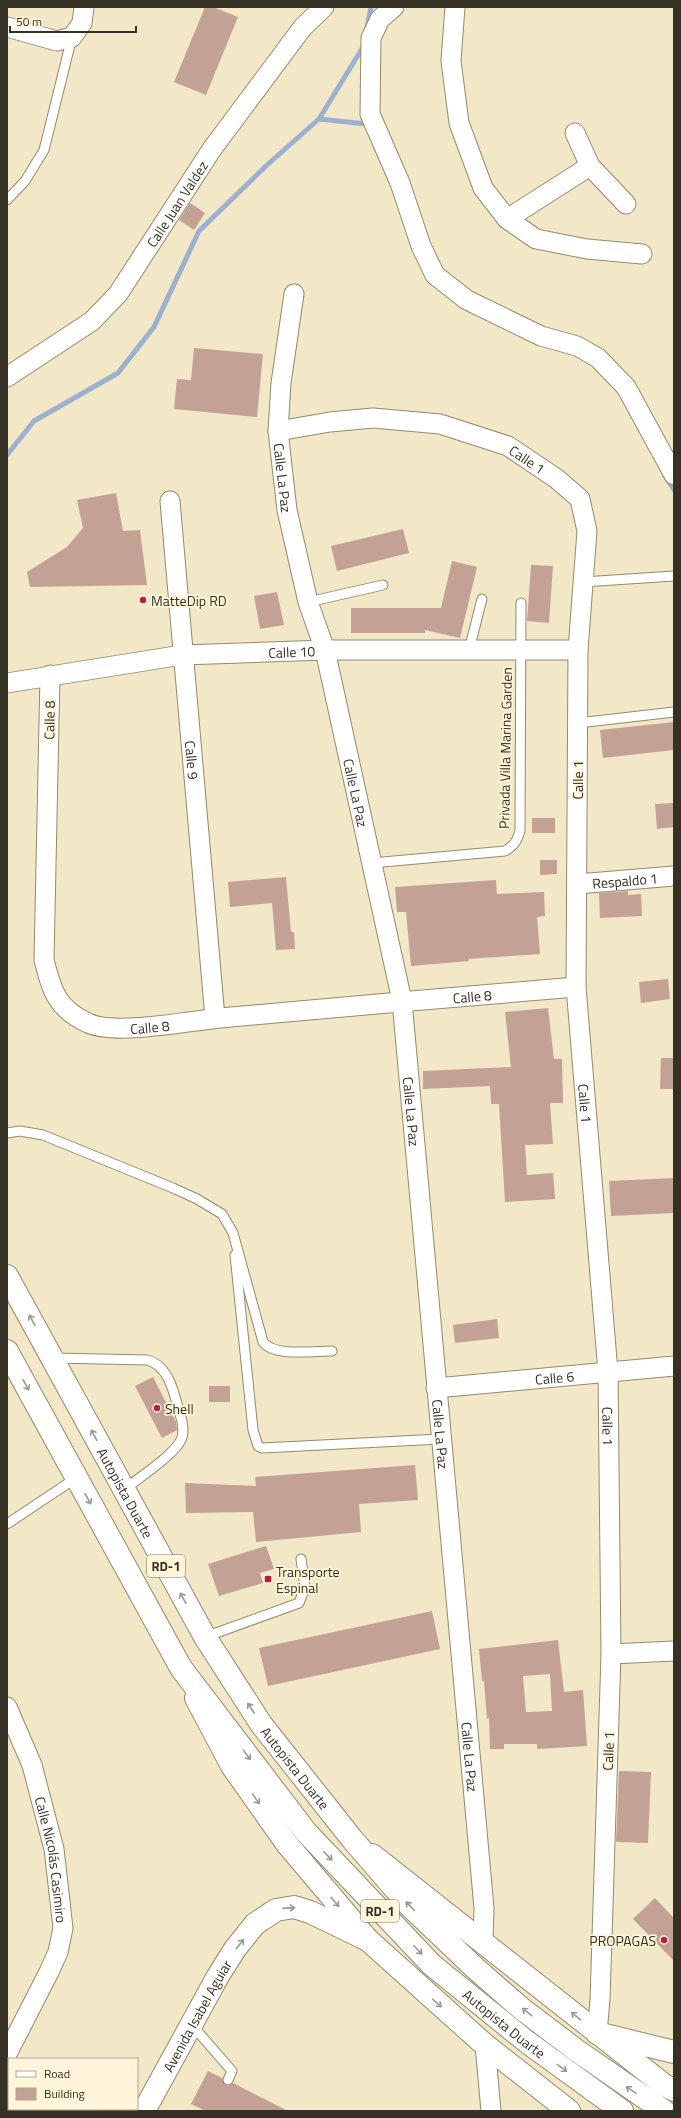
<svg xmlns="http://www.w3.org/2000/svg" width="681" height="2118" font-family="'Titillium Web',sans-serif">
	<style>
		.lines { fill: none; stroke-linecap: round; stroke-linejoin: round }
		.stream { stroke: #9db0d0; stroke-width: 5 }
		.building { fill: #c4a195; fill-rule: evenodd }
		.service-casing { stroke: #948a6b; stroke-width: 11 }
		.minor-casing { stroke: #948a6b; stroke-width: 21 }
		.secondary-casing { stroke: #948a6b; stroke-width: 24 }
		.primary-casing { stroke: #948a6b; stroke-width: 24 }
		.trunk-casing { stroke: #948a6b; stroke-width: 24 }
		.service { stroke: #fff; stroke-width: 9 }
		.minor { stroke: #fff; stroke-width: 19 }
		.secondary { stroke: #fff; stroke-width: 22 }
		.primary { stroke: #fff; stroke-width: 22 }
		.trunk { stroke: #fff; stroke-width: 22 }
		.oneway { stroke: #9a9892 }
		.poi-dot { fill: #b32045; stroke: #fef5da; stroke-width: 1.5 }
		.labels { text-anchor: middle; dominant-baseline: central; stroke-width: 3.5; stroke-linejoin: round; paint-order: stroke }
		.shield { fill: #fef5da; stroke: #716c5b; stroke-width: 1 }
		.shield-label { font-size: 13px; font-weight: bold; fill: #353124 }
		.street-label { font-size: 14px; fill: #353124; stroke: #fef5da }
		.poi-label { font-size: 14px; fill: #353124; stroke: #fef5da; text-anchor: start }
	</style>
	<rect width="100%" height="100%" fill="#f2e7c6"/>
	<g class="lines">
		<g class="stream">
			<path d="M367 28 371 7"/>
			<path d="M319 119 366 124 368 127"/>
			<path d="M7 455 34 421 118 373 154 327 199 231 267 165 319 119 363 47"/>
			<path d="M665 476 674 490"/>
		</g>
	</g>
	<g class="building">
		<path d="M205 7H213L238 17 206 95 174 82Z"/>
		<path d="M190 203 205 213 194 230 179 220Z"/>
		<path d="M194 348 263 354 257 417 174 409 177 379 191 380Z"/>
		<path d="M116 493 123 531 140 530 147 585 30 587 27 572 67 547 83 528 77 500Z"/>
		<path d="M403 529 409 553 337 571 331 546Z"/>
		<path d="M452 561 477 567 460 638 425 630V633H351V608H441Z"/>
		<path d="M531 565 553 566 549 623 527 621Z"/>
		<path d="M277 592 284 625 260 629 254 596Z"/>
		<path d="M674 722V750L603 758 600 730Z"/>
		<path d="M674 803V827L657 829 655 804Z"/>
		<rect x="532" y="818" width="23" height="15"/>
		<path d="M540 860H557V874L540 875Z"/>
		<path d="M286 877 291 932H294L295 949 276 950 272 903 230 907 228 882Z"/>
		<path d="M496 880 497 894 544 892 545 916 537 917 540 954 469 959V961L411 966 406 912H397L395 887Z"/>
		<path d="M628 891V895L641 894 642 916 600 918 599 893Z"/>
		<path d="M668 979 670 999 641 1003 639 982Z"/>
		<path d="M548 1008 554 1059H562L563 1103H550L553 1144 525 1145 527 1175 553 1173 555 1199 505 1202 499 1104H491L490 1086 423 1089V1071L511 1067 505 1012Z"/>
		<path d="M661 1058H674V1089H660Z"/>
		<path d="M674 1178V1213L611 1216 609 1181Z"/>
		<path d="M497 1319 499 1338 455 1343 453 1325Z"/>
		<path d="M153 1377 176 1422 177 1430 162 1438 135 1386Z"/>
		<rect x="209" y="1386" width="21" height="16"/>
		<path d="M415 1465 418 1500 359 1504 361 1532 256 1542 253 1512 186 1513 185 1483 256 1486 255 1477Z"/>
		<path d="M266 1546 274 1569 260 1573 263 1583 219 1596 208 1564Z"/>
		<path d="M432 1611 440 1649 268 1686 259 1648Z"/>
		<path d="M558 1640 564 1692 583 1690 587 1746 537 1749V1744H504V1749H490L489 1718 487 1719 484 1681H482L479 1649ZM550 1674 552 1711 526 1712 523 1676Z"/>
		<path d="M619 1771 651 1772 648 1843 616 1842Z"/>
		<path d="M655 1898 674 1918V1961L633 1919Z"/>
		<path d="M208 2071 222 2078 225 2085 229 2086 233 2083 288 2111H206L191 2104Z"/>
	</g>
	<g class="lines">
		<g class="service-casing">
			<g id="service">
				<path d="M7 200 25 181 44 150 72 37"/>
				<path d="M583 582 674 576"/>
				<path d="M308 602 383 585"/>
				<path d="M469 650 482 599"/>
				<path d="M578 723 674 712"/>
				<path d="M372 863 505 851C514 846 517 841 520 831L521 603"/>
				<path d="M7 1133 20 1131 43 1135 173 1188 197 1199 222 1214 233 1233 263 1342C274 1357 314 1351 332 1351"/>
				<path d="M235 1255 253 1430 258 1446 262 1448 441 1439"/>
				<path d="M54 1358 147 1360C172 1366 175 1401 182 1421 183 1428 184 1434 181 1440 174 1455 138 1478 124 1490"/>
				<path d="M7 1524 76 1478"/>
				<path d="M205 1637 299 1603 305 1587 301 1559"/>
				<path d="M192 2025 232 2071 228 2080"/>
			</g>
		</g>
		<g class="minor-casing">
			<g id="minor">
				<path d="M394 7 380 19 371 38 370 114 400 183 421 246 435 275 467 300 541 336 577 346 598 358 626 387 674 475"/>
				<path d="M455 7 451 61 459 123 483 188 507 219 536 239 587 249 642 254"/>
				<path d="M7 27 57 41 72 37 82 23 84 7"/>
				<path d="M575 133 590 166 626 204"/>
				<path d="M507 219 590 166"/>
				<path id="s1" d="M294 294 281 383 278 431 287 510 308 602 325 650 402 1001 484 1908 483 1941"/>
				<path id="s2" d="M7 377 92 321 118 294 212 149 303 27 324 7"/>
				<path id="s3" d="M278 431 330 422 373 418 440 424 508 446 557 479 580 499 587 531 578 650 576 987 608 1372 611 1654 600 2000 597 2033"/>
				<path id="s4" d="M170 501 215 1018"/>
				<path id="s5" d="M50 675 44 960C52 991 57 1009 88 1023 115 1036 188 1021 220 1018 339 1007 457 997 576 987"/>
				<path id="s6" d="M7 683 182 655 325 650H578"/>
				<path id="s7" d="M577 884 674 876"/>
				<path id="s8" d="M436 1388 674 1366"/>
				<path d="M611 1654 674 1651"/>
				<path id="s9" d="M7 1707 32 1765 54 1849 63 1928 58 1952 49 1972 7 2054"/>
				<path d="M485 2045 491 2111"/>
			</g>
		</g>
		<g class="secondary-casing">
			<g id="secondary">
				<path d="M597 2033 674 2052"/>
				<path id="s10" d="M144 2111 218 1976 235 1949 255 1924 276 1910 294 1907 310 1912 368 1940"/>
			</g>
		</g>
		<g class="primary-casing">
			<g id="primary">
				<path d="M196 1698 232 1766 287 1844 368 1940 485 2045 569 2111"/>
				<path d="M372 1855 664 2085 674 2090"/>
			</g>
		</g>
		<g class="trunk-casing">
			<g id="trunk">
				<path id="s11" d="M7 1276 205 1637 261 1724 352 1839 409 1905 475 1968 522 2009 576 2050 664 2111"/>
				<path id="s12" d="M7 1351 181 1668 306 1832 432 1965 527 2042 622 2111"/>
			</g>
		</g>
		<use href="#service" class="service"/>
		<use href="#minor" class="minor"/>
		<use href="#secondary" class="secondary"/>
		<use href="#primary" class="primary"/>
		<use href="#trunk" class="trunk"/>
	</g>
	<defs><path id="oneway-shaft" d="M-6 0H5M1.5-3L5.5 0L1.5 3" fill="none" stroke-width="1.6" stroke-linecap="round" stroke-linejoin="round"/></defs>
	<g class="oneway">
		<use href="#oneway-shaft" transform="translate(32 1320) rotate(-119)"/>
		<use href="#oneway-shaft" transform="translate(26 1385) rotate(61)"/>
		<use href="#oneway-shaft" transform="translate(94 1435) rotate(-118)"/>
		<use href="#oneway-shaft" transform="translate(88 1499) rotate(61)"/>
		<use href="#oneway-shaft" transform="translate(183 1598) rotate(-119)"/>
		<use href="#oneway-shaft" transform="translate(251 1708) rotate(-123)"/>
		<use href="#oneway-shaft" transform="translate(247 1755) rotate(53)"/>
		<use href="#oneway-shaft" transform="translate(256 1799) rotate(55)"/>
		<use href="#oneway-shaft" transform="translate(328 1856) rotate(46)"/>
		<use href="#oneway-shaft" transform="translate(335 1902) rotate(50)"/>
		<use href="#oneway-shaft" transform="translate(410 1906) rotate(-134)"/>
		<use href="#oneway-shaft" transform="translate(289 1908) rotate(-4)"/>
		<use href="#oneway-shaft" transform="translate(240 1944) rotate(-52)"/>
		<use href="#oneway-shaft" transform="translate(418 1950) rotate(46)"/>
		<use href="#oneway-shaft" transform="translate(437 2003) rotate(42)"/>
		<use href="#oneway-shaft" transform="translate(527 2012) rotate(-142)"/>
		<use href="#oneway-shaft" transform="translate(576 2016) rotate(-141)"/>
		<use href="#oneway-shaft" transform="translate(562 2068) rotate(36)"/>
		<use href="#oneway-shaft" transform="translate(631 2090) rotate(-145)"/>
	</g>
	<g class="poi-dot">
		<circle cx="143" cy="600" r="4"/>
		<circle cx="157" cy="1408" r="4"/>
		<rect x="264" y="1575" width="8" height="8" rx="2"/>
		<circle cx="664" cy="1940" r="4"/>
	</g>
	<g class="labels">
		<g class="shield">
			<rect x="147" y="1555" width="38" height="22" rx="3"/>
			<rect x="361" y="1900" width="38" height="22" rx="3"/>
		</g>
		<g class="shield-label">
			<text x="166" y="1566">RD-1</text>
			<text x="380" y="1911">RD-1</text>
		</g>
		<g class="street-label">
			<text stroke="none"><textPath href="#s2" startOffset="247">Calle Juan Valdez</textPath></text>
			<text stroke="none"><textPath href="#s3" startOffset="258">Calle 1</textPath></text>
			<text stroke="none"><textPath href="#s1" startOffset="185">Calle La Paz</textPath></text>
			<text stroke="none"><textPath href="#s6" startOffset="287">Calle 10</textPath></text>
			<text transform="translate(49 720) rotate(-89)">Calle 8</text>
			<text transform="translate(505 748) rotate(-89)">Privada Villa Marina Garden</text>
			<text stroke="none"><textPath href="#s4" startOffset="260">Calle 9</textPath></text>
			<text transform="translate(577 780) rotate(-90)">Calle 1</text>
			<text stroke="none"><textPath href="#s1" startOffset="509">Calle La Paz</textPath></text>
			<text stroke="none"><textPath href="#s7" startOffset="48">Respaldo 1</textPath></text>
			<text stroke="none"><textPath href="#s5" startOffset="752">Calle 8</textPath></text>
			<text stroke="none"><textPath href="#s5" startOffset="428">Calle 8</textPath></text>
			<text stroke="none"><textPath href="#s3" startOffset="930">Calle 1</textPath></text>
			<text stroke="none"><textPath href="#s1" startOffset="833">Calle La Paz</textPath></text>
			<text stroke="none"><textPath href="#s8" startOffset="119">Calle 6</textPath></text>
			<text stroke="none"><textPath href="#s3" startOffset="1254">Calle 1</textPath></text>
			<text stroke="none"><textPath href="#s1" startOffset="1157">Calle La Paz</textPath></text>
			<text stroke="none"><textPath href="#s11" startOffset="247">Autopista Duarte</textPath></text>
			<text transform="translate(608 1751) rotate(-88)">Calle 1</text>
			<text stroke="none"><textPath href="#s1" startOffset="1481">Calle La Paz</textPath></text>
			<text stroke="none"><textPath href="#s11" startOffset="571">Autopista Duarte</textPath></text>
			<text stroke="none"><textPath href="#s9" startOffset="160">Calle Nicolás Casimiro</textPath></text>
			<text stroke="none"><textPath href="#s10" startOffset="109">Avenida Isabel Aguiar</textPath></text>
			<text stroke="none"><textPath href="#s12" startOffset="844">Autopista Duarte</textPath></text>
		</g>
		<g class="poi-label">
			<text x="151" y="600">MatteDip RD</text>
			<text x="165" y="1408">Shell</text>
			<text x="276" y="1571">Transporte<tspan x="276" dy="16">Espinal</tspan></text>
			<text x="656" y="1940" text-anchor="end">PROPAGAS</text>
		</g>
	</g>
	<rect width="681" height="2118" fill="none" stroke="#353124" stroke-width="16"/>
	<rect x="8" y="2058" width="130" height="52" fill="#fef5da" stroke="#aea791"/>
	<rect x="16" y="2071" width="20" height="6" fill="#ffffff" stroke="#aea791"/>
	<text x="44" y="2078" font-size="12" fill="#353124">Road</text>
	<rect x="16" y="2088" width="20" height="12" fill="#c4a195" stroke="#aea791"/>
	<text x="44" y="2098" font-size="12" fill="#353124">Building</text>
	<path d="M10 26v6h126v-6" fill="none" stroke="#353124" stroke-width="2"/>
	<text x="16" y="26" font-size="12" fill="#353124" stroke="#fef5da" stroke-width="3" paint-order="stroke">50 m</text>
</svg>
